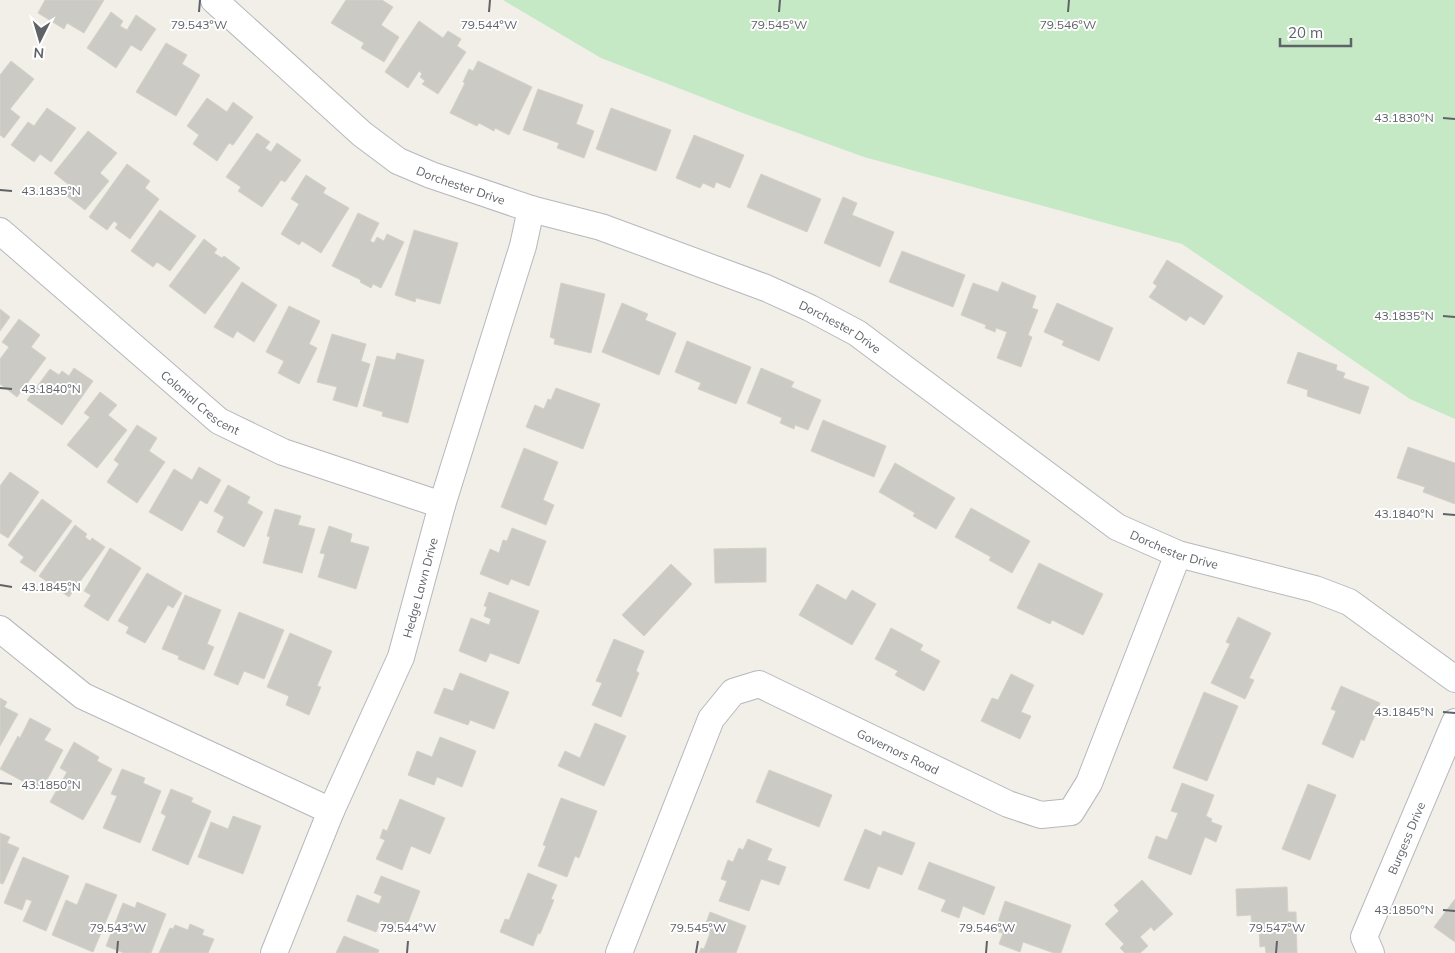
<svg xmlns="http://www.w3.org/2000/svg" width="1455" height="953" font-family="Mulish,sans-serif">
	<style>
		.green { fill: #c5e8c5 }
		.building { fill: #cccac5; stroke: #d6d1c6 }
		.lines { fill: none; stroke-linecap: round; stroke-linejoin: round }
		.minor-casing { stroke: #b5b8bc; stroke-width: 28 }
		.minor { stroke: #fff; stroke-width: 26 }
		.ticks { fill: none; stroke: #5f6368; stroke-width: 2 }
		.labels { text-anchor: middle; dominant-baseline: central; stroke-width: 4; stroke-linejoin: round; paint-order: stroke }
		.street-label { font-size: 12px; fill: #5f6368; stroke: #fff }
		.ticks-label { font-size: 12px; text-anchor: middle; fill: #5f6368; stroke: #fff; stroke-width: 4; stroke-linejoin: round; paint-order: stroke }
	</style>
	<rect width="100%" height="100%" fill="#f1efe8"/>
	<path class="green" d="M503 0H1455V419L1410 399 1182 244 864 157 740 112 601 58Z"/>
	<g class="building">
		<path d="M45 0H104L84 33 67 23 64 29 38 13Z"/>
		<path d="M346 0H382L393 7 381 25 399 37 384 62 361 48 364 43 331 23Z"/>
		<path d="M111 12 123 21 120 26 127 30 136 15 156 29 141 51 131 45 116 68 87 48Z"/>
		<path d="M419 21 443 38 448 31 461 39 457 46 466 52 438 94 422 84 425 81 420 77 422 74 419 71 408 88 385 72Z"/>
		<path d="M166 43 187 55 182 64 200 75 176 116 136 92Z"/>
		<path d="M11 61 34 79 10 109 20 117 4 138 0 135V75Z"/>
		<path d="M478 61 532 87 509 135 495 128 494 131 479 123 477 126 450 113 465 83 463 82 469 69 473 71Z"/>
		<path d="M538 89 583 105 576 124 594 131 584 158 557 148 559 143 523 130Z"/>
		<path d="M207 98 227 112 233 102 253 117 233 145 229 143 217 161 193 144 199 135 187 126Z"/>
		<path d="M47 108 76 128 51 162 40 154 34 162 11 145 28 122 34 126Z"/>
		<path d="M611 108 671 130 656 171 596 149Z"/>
		<path d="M88 131 117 153 100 173 109 181 85 210 63 193 69 185 54 173Z"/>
		<path d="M257 133 270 142 265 148 271 152 277 143 301 160 285 182 281 180 262 207 238 191 241 187 226 177Z"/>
		<path d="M694 135 744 155 730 188 716 182 714 188 703 183 700 188 676 178Z"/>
		<path d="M127 164 150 181 145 188 159 199 130 239 115 228 118 224 114 221 107 230 89 217Z"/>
		<path d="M761 174 821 199 807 232 747 207Z"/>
		<path d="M306 175 326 188 323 193 349 208 321 253 302 241 299 245 281 234 299 204 291 199Z"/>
		<path d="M843 197 857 203 852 215 894 232 880 267 824 243Z"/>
		<path d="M160 210 196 236 170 271 157 262 153 267 131 251Z"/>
		<path d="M358 213 379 223 370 241 374 243 377 237 384 241 387 234 404 242 381 288 373 284 371 288 360 282 361 280 332 266Z"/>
		<path d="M414 230 458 243 440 304 416 298 415 302 395 295Z"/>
		<path d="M204 239 217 249 214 253 222 258 224 256 240 268 205 314 169 286Z"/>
		<path d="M902 251 965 275 953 307 889 282Z"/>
		<path d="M1167 260 1223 296 1204 325 1190 316 1186 321 1149 297 1157 286 1153 283Z"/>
		<path d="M242 282 277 305 254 342 237 331 233 338 214 327Z"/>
		<path d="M1002 282 1036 296 1032 308 1038 310 1028 335 1032 337 1021 367 997 358 1007 332 996 328 995 332 985 328 986 325 961 315 973 283 998 292Z"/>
		<path d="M561 283 605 294 591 353 554 344 555 339 550 337Z"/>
		<path d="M622 303 648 314 645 320 676 333 659 375 602 352Z"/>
		<path d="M1057 303 1113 328 1099 361 1062 345 1064 341 1044 332Z"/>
		<path d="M289 306 320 321 309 344 317 348 299 384 278 373 284 361 266 352Z"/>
		<path d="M0 309 10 317 0 331Z"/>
		<path d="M19 319 40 335 31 347 46 358 17 397 0 384V359L9 347 2 342Z"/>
		<path d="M332 334 366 344 361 361 370 364 357 407 333 400 337 387 317 382Z"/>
		<path d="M687 341 751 367 736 404 698 389 701 383 675 372Z"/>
		<path d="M1298 352 1337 365 1336 370 1345 373 1343 378 1369 387 1360 414 1307 396 1308 390 1287 383Z"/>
		<path d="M397 353 424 360 408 423 382 416 383 412 363 406 377 356 395 360Z"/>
		<path d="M74 368 93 381 62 425 27 400 50 369 59 375 62 371 69 376Z"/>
		<path d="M761 368 794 382 791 387 821 400 808 430 795 425 794 429 780 423 782 418 747 403Z"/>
		<path d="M556 388 600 404 583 449 526 427 535 405 544 409 548 399 551 400Z"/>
		<path d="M100 392 117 405 108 415 127 430 97 468 67 445 90 417 84 413Z"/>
		<path d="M823 420 886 446 874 477 811 451Z"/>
		<path d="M137 425 157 438 149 451 165 462 137 503 107 482 119 464 114 460Z"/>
		<path d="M1408 447 1455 463V504L1423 492 1425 487 1397 478Z"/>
		<path d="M524 448 558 462 543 500 554 505 546 525 501 507Z"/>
		<path d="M895 463 955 498 936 529 913 516 915 513 879 492Z"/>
		<path d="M199 467 221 480 207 504 200 500 182 531 149 512 174 469 192 480Z"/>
		<path d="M10 472 39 492 8 538 0 533V486Z"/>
		<path d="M228 485 250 497 247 503 263 512 244 547 217 532 224 517 214 511Z"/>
		<path d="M42 499 72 521 35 572 20 562 24 557 8 545Z"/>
		<path d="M971 508 1030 541 1012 573 989 560 991 557 955 537Z"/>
		<path d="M275 509 301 516 298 525 315 529 302 573 263 563 270 537 267 536Z"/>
		<path d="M75 525 87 534 85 537 90 541 92 538 105 547 69 597 39 576Z"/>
		<path d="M329 526 352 534 350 542 369 547 356 589 318 577 325 554 320 553Z"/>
		<path d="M512 528 546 541 529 586 511 579 508 585 480 574 490 549 499 553 503 540 507 541Z"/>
		<path d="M110 548 141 568 108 621 84 606 91 595 84 591Z"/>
		<path d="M766 548V582L715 583 714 549Z"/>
		<path d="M1039 563 1103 594 1083 635 1052 620 1050 624 1017 608Z"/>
		<path d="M671 564 692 584 644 636 622 615Z"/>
		<path d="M147 573 182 593 173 608 168 605 145 643 126 633 129 627 118 621Z"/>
		<path d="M817 584 846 600 852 590 876 604 852 645 799 615Z"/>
		<path d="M489 592 539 611 519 664 490 653 486 662 459 651 471 618 489 625 491 619 484 616 487 607 484 606Z"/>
		<path d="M185 595 221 610 207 644 214 647 204 670 178 659 179 656 162 649Z"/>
		<path d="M239 612 284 630 264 679 244 671 238 685 214 675Z"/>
		<path d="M1238 617 1271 633 1249 678 1254 680 1245 699 1211 683 1230 644 1226 642Z"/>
		<path d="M891 628 923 645 920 650 940 661 924 691 895 675 898 671 875 659Z"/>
		<path d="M290 633 332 651 317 686 321 687 309 715 286 705 289 696 267 687Z"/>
		<path d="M614 639 644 651 636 671 639 673 621 717 592 705 602 683 596 681Z"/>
		<path d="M460 673 509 692 494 729 470 720 468 725 434 713 444 688 453 691Z"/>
		<path d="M1011 674 1034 685 1021 712 1031 716 1020 739 981 721 992 698 998 700Z"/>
		<path d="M1341 686 1380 703 1364 741 1361 739 1353 758 1322 744 1336 711 1331 709Z"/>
		<path d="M1204 692 1238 706 1207 781 1173 768Z"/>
		<path d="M0 698 7 702 4 707 18 714 0 746Z"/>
		<path d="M30 718 51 729 44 740 63 750 41 791 0 769 18 736 20 738Z"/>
		<path d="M595 723 626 736 604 786 558 766 565 751 580 758Z"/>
		<path d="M440 737 476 751 462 787 437 777 434 785 408 775 417 751 432 757Z"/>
		<path d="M74 742 99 757 97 761 112 769 83 820 50 802 67 772 60 768Z"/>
		<path d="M122 769 145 778 143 783 161 791 140 843 103 828 117 796 111 794Z"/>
		<path d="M769 770 832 795 819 827 756 802Z"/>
		<path d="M1182 783 1214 795 1206 816 1212 819 1211 822 1222 826 1216 842 1205 837 1191 875 1148 858 1156 836 1167 840 1178 813 1171 811Z"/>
		<path d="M1308 784 1336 795 1310 860 1282 849Z"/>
		<path d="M171 789 193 798 191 802 211 811 188 865 152 850 166 816 161 813Z"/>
		<path d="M561 798 597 811 579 858 575 856 567 877 538 866 546 846 543 845Z"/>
		<path d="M400 799 445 818 430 854 411 846 402 870 376 859 385 840 380 838 383 829 387 831Z"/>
		<path d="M233 816 261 826 243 874 198 857 211 822 228 829Z"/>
		<path d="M865 829 881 836 883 831 915 843 902 875 878 866 869 889 844 880Z"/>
		<path d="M0 833 10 837 7 843 19 848 3 884 0 883Z"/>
		<path d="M748 839 772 849 767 860 786 867 779 885 761 879 749 911 719 901 727 881 721 879 728 860 733 862 739 848 743 850Z"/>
		<path d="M23 857 69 876 46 931 23 921 32 901 26 899 22 910 4 903Z"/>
		<path d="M929 862 995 887 984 915 963 906 959 918 941 911 946 900 918 889Z"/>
		<path d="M528 873 557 885 551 899 554 900 540 934 538 933 533 946 500 932 505 919 509 920Z"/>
		<path d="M381 876 420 891 405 930 381 920 376 932 347 921 357 895 379 904 382 896 374 893Z"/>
		<path d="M1142 880 1173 914 1154 931 1151 927 1140 937 1148 946 1140 953H1125L1120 948 1124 944 1105 924 1119 911 1114 905Z"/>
		<path d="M86 883 117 895 93 952 52 935 66 900 77 905Z"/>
		<path d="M1287 887 1288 912H1296L1297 953H1266L1265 946 1260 947 1259 929H1252L1251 915 1237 916 1236 889Z"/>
		<path d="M1455 899V942L1434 927Z"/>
		<path d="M1005 901 1071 925 1061 953H1054L1023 942 1020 952 999 944 1003 933 995 931Z"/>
		<path d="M137 902 166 914 151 953H124L106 946 123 903 135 908Z"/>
		<path d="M710 912 746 926 736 953H699L701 948 704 949 710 933 703 931Z"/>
		<path d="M190 924 204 930 202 935 214 939 208 953H159L170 928 173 929 175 925 188 930Z"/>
		<path d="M344 936 379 950 378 953H336Z"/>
	</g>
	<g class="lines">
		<g class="minor-casing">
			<g id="minor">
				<path id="s1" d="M214 0 362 134 398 161 431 175 531 209 601 227 766 288 810 308 857 333 1117 527 1178 554 1315 589 1349 602 1455 679"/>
				<path id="s2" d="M0 231 219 421 283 452 442 505"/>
				<path d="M0 629 83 696 331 811"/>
				<path id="s3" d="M274 953 331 811 401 657 442 505 523 246 531 209"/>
				<path id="s4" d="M619 953 711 719 733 692 759 684 1008 804 1041 815 1071 812 1089 783 1178 554"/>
				<path id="s5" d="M1371 953 1364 937 1455 722"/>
			</g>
		</g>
		<use href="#minor" class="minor"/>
	</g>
	<path class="ticks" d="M199 12 200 0M489 12 490 0M779 12 780 0M1068 12 1069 0M1443 118 1455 119M0 190 12 191M1443 316 1455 317M0 388 12 389M1443 514 1455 515M0 585 12 587M1443 712 1455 713M0 783 12 784M1443 910 1455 911M117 953 118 941M407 953 408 941M696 953 698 941M986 953 987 941M1276 953 1277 941"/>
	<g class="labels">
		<g class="street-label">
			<text stroke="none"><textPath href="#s1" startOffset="312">Dorchester Drive</textPath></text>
			<text stroke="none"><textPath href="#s1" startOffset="718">Dorchester Drive</textPath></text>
			<text stroke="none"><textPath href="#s2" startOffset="264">Colonial Crescent</textPath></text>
			<text stroke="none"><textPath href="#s1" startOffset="1122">Dorchester Drive</textPath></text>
			<text stroke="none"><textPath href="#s3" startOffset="394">Hedge Lawn Drive</textPath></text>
			<text stroke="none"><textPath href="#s4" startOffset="468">Governors Road</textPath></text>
			<text stroke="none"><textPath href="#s5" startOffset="125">Burgess Drive</textPath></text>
		</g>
	</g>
	<g class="ticks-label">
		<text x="199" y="29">79.543°W</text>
		<text x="489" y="29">79.544°W</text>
		<text x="779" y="29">79.545°W</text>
		<text x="1068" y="29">79.546°W</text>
		<text x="1404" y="122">43.1830°N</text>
		<text x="51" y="195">43.1835°N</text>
		<text x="1404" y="320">43.1835°N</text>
		<text x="51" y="393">43.1840°N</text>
		<text x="1404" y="518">43.1840°N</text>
		<text x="51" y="591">43.1845°N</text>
		<text x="1404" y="716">43.1845°N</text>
		<text x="51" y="789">43.1850°N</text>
		<text x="1404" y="914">43.1850°N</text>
		<text x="118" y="932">79.543°W</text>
		<text x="408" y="932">79.544°W</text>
		<text x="698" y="932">79.545°W</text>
		<text x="987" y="932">79.546°W</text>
		<text x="1277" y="932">79.547°W</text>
	</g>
	<g transform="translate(40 40) rotate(185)" stroke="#ffffff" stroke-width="4" paint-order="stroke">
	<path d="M0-4L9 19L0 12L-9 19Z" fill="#5f6368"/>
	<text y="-8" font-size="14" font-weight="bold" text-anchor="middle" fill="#5f6368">N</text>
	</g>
	<path d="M1280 38v8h71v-8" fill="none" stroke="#5f6368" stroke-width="2.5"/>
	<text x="1288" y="38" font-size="15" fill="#5f6368" stroke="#ffffff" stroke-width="4" paint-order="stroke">20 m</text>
</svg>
